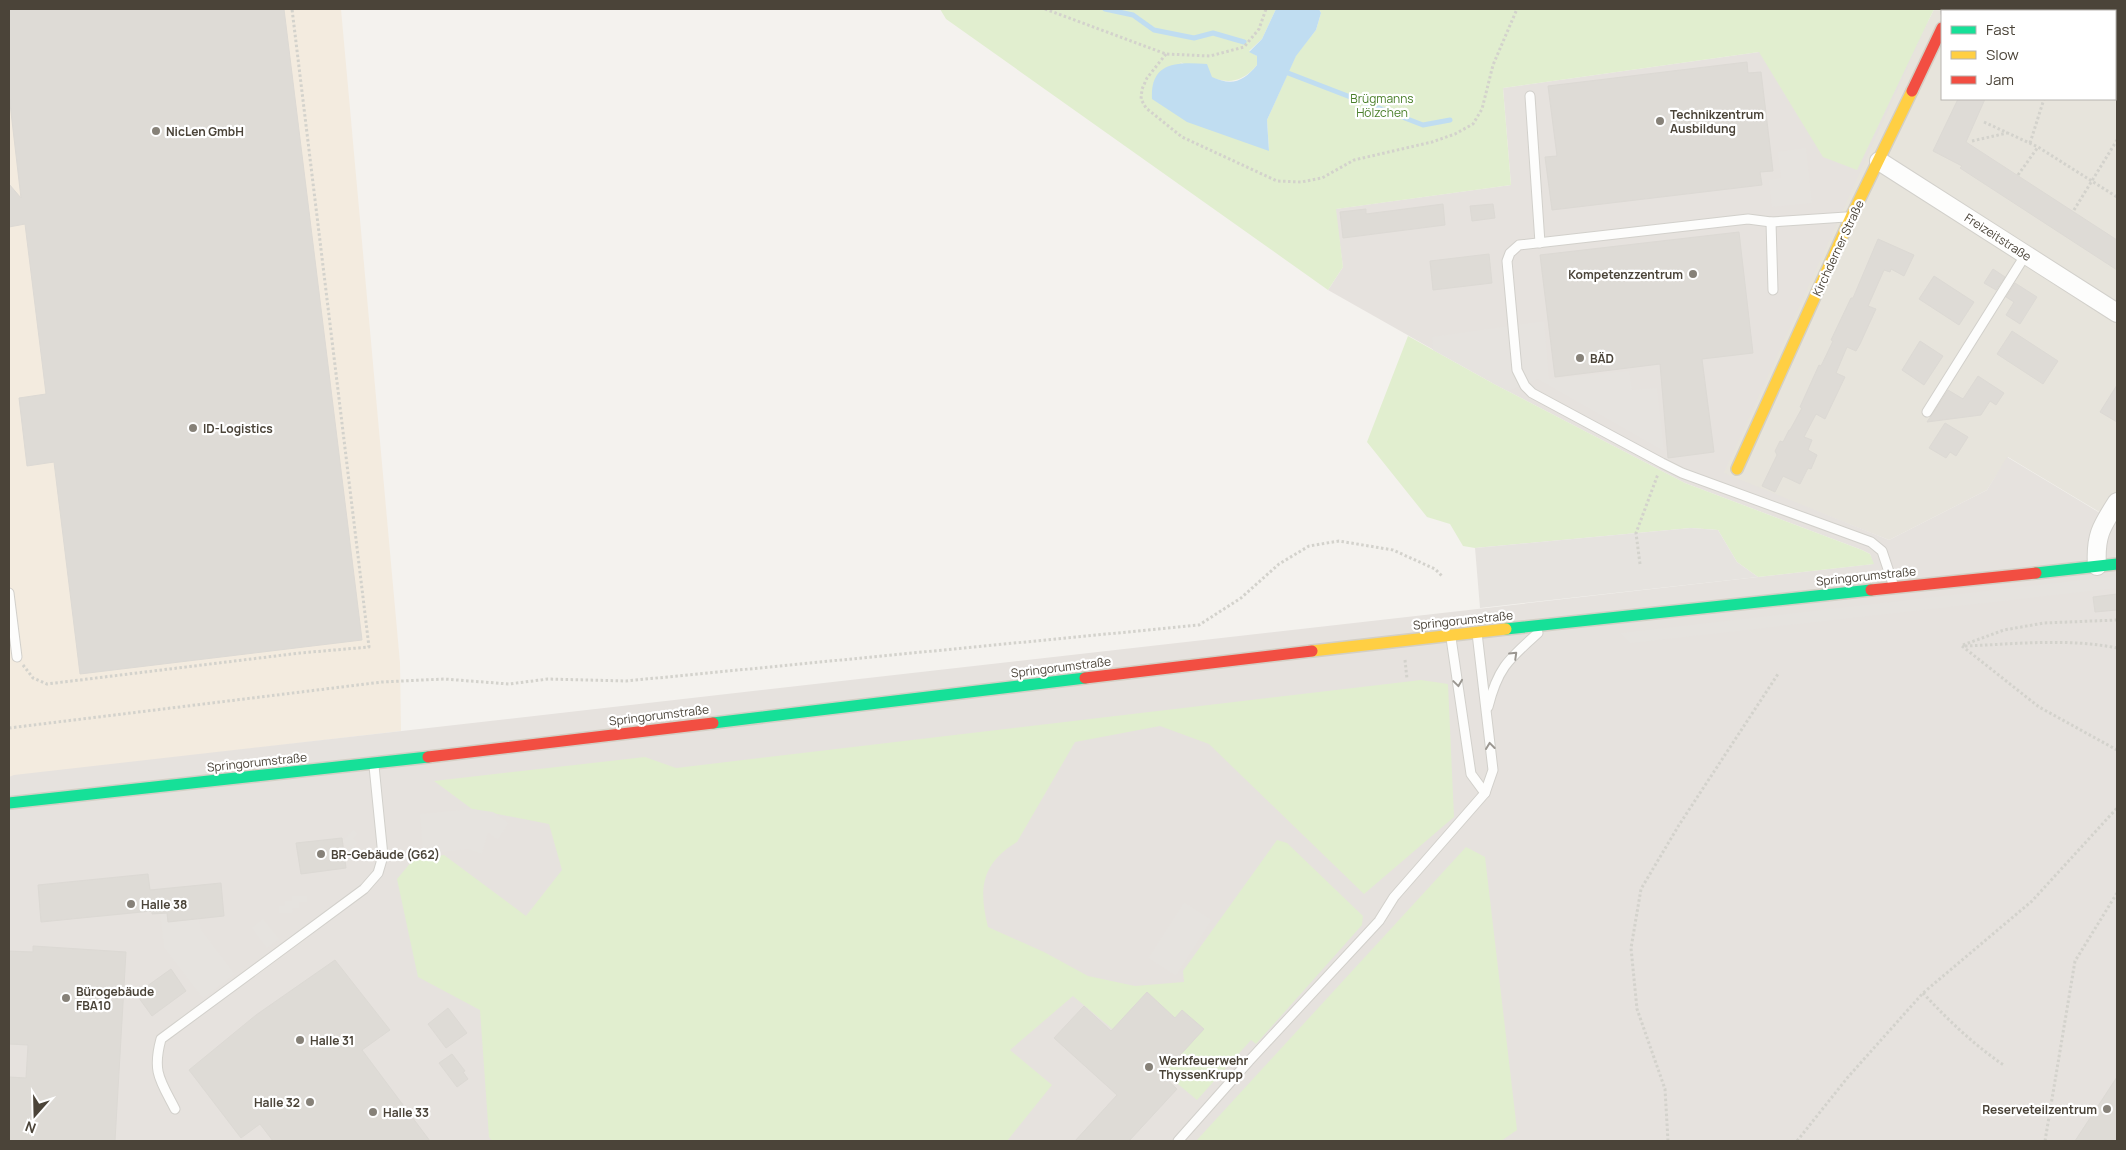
<svg xmlns="http://www.w3.org/2000/svg" width="2126" height="1150" font-family="Manrope,sans-serif">
	<style>
		.residential { fill: #e7e4dc; fill-rule: evenodd }
		.commercial { fill: #f3ebdf }
		.industrial { fill: #e6e2de }
		.green { fill: #e1eecf }
		.parking { fill: #e6e3df }
		.water { fill: #c0ddf1 }
		.lines { fill: none; stroke-linecap: round; stroke-linejoin: round }
		.stream { stroke: #c0ddf1; stroke-width: 5 }
		.building { fill: #dedbd6; stroke: #dcd9d4 }
		.lane-casing { stroke: #d2d0cb; stroke-width: 11 }
		.street-casing { stroke: #d2d0cb; stroke-width: 20 }
		.fast-casing { stroke: #d3cfc5; stroke-width: 14 }
		.slow-casing { stroke: #d3cfc5; stroke-width: 14 }
		.jam-casing { stroke: #d3cfc5; stroke-width: 14 }
		.path { stroke: #d3d2cc; stroke-width: 3; stroke-dasharray: 2.5 2.5; stroke-linecap: butt }
		.lane { stroke: #fdfdfc; stroke-width: 9 }
		.street { stroke: #fdfdfc; stroke-width: 18 }
		.fast { stroke: #16e098; stroke-width: 11 }
		.slow { stroke: #ffcf43; stroke-width: 11 }
		.jam { stroke: #f24e42; stroke-width: 11 }
		.oneway { stroke: #9b9791 }
		.poi-dot { fill: #868178; stroke: #fff; stroke-width: 2 }
		.labels { text-anchor: middle; dominant-baseline: central; stroke-width: 4.5; stroke-linejoin: round; paint-order: stroke }
		.park-label { font-size: 12px; fill: #4a7f2a; stroke: #fff }
		.poi-label { font-size: 12px; font-weight: bold; fill: #4b4439; stroke: #fff; text-anchor: start }
		.street-label { font-size: 12px; fill: #4b4439; stroke: #fff }
	</style>
	<rect width="100%" height="100%" fill="#f4f2ee"/>
	<path class="residential" d="M1934 9H2117V519L2116 522 2008 457 1987 490 1889 540 1723 474 1857 170ZM1942 11H2115V99H1942Z"/>
	<path class="commercial" d="M9 9H341L400 663 401 731 9 777Z"/>
	<path class="industrial" d="M1928 22 1724 473 1889 540 1987 490 2007 457 2115 522 2117 519V1141H9V777L14 775 1873 564 1870 554 1862 550 1685 483 1494 384 1328 290 1343 267 1335 209 1511 185 1503 88 1759 52Z"/>
	<g class="green">
		<path d="M940 9H1276L1262 39 1249 51 1257 56V65C1232 95 1209 76 1180 62L1269 150 1267 120 1296 55 1316 30 1321 13 1319 9H1934L1857 170 1823 157 1759 52 1503 88 1511 185 1336 209 1343 267 1328 290 946 19Z"/>
		<path d="M1408 336 1494 384 1685 483 1862 550 1870 554 1874 564 1758 577 1737 562 1718 530 1691 528 1475 548 1463 546 1450 524 1427 517 1367 442Z"/>
		<path d="M1421 680 1448 684 1454 817 1364 894 1209 744 1160 726 1075 742 1017 842C982 863 978 888 988 927L1044 952 1088 976 1135 986 1184 982 1183 971 1277 840 1287 843 1363 916 1362 925 1256 1044 1251 1040 1197 1100 1073 996 1010 1050 1052 1085 1007 1141H492L489 1137 480 1010 418 977 397 879 412 861 444 855 526 916 562 870 549 824 472 809 434 781 645 757 676 768Z"/>
		<path d="M1466 847 1485 857 1517 1130 1501 1141H1196Z"/>
	</g>
	<g class="parking">
		<path d="M1806 148 1812 203 1772 207 1769 180 1781 178 1778 152Z"/>
		<path d="M1544 321 1549 379 1629 371 1632 390 1657 388 1664 451 1538 379 1508 391 1433 350 1432 337Z"/>
		<path d="M1691 528 1718 530 1737 562 1758 577 1480 608 1475 548Z"/>
		<path d="M2117 576V588L1631 643 1621 633Z"/>
		<path d="M472 809 493 812 509 823 498 840 488 833 482 854 468 849 423 854 420 814Z"/>
		<path d="M353 830 357 834 353 839 357 843 353 848 357 852 350 862 345 858 348 854 343 850 347 846 342 842Z"/>
		<path d="M292 896H307V902H299V908H293L292 913H279V906H284L285 901H292Z"/>
		<path d="M1184 902 1212 920 1176 976 1148 958Z"/>
		<path d="M167 913 168 922 199 919 201 929 235 974 203 999 164 948 160 914Z"/>
		<path d="M263 919 279 939 267 948 252 928Z"/>
	</g>
	<path class="water" d="M1276 9H1319L1321 13 1316 30 1296 56 1267 120 1269 151 1187 122 1152 99C1150 61 1178 62 1207 64L1212 77C1232 86 1243 82 1257 65V56L1249 52 1262 39Z"/>
	<g class="lines">
		<g class="stream">
			<path d="M1105 9 1133 15 1154 30 1194 38 1213 33 1244 42"/>
			<path d="M1288 73 1423 125 1450 120"/>
		</g>
	</g>
	<g class="building">
		<path d="M9 9H284L362 640 80 674 54 462 27 466 19 398 46 394 25 224 9 227V184L21 198 9 95Z"/>
		<path d="M1747 62 1748 73 1761 72 1773 171 1760 172 1762 185 1552 210 1545 157 1557 156 1548 86Z"/>
		<path d="M1958 99H1985L1966 142 2117 240V270L1960 168 1962 166 1933 151Z"/>
		<path d="M1443 204 1445 225 1343 238 1340 212 1366 209V214Z"/>
		<path d="M1493 204 1495 218 1472 221 1470 206Z"/>
		<path d="M1739 232 1753 353 1702 359 1714 452 1668 458 1660 364 1555 377 1540 255Z"/>
		<path d="M1878 239 1914 255 1904 276 1891 269 1890 272 1884 270 1868 306 1876 309 1860 344 1856 351 1847 347 1836 373 1845 377 1825 419 1816 414 1804 437 1812 440 1808 450 1817 455 1811 469 1808 468 1800 484 1783 476 1775 492 1762 486 1777 455 1775 451 1780 441 1783 442 1789 430H1790L1802 408 1800 407 1819 365 1821 366 1833 341 1831 340 1851 298H1853Z"/>
		<path d="M1489 254 1492 283 1433 290 1430 261Z"/>
		<path d="M1993 269 2005 277 1996 290 1984 283Z"/>
		<path d="M1934 276 1974 302 1959 325 1919 299Z"/>
		<path d="M2015 283 2037 297 2020 324 2006 315 2014 302 2006 297Z"/>
		<path d="M2012 331 2058 361 2043 384 1997 354Z"/>
		<path d="M1920 341 1943 356 1924 385 1902 370Z"/>
		<path d="M1978 376 2004 393 1996 405 1990 401 1981 415 1927 422 1948 390 1963 399Z"/>
		<path d="M2117 385V422L2100 412Z"/>
		<path d="M1945 423 1968 437 1956 456 1950 452 1946 458 1929 448Z"/>
		<path d="M2117 594V610L2095 612 2093 597Z"/>
		<path d="M342 838 346 868 301 874 296 843Z"/>
		<path d="M148 874 150 890 221 883 224 916 168 922 167 913 152 914V911L41 922 38 885Z"/>
		<path d="M33 946 126 952 115 1141H9V1077L26 1078 28 1045 9 1044V951L33 952Z"/>
		<path d="M335 960 390 1030 362 1050 430 1141H273L260 1124 241 1138 189 1070 256 1015Z"/>
		<path d="M171 969 186 991 152 1016 136 994Z"/>
		<path d="M1147 992 1175 1018 1182 1010 1204 1029 1162 1075 1177 1089 1129 1141H1075L1117 1095 1054 1038 1084 1006 1111 1031Z"/>
		<path d="M448 1008 467 1033 446 1048 428 1024Z"/>
		<path d="M452 1054 465 1071 463 1072 468 1079 457 1087 439 1063Z"/>
		<path d="M2117 1077V1141H2075Z"/>
	</g>
	<g class="lines">
		<g class="lane-casing">
			<g id="lane">
				<path d="M1530 96 1540 243"/>
				<path d="M1846 217 1771 222 1748 219 1519 245 1510 253 1507 261 1517 370 1525 386 1532 393 1662 463 1682 473 1871 542 1882 551 1894 587"/>
				<path d="M1771 222 1773 290"/>
				<path d="M1927 412 2026 254"/>
				<path d="M9 593 17 657"/>
				<path d="M1451 638 1471 774 1485 793"/>
				<path d="M1488 707C1498 667 1509 659 1538 633"/>
				<path d="M175 1109C160 1080 152 1072 161 1039L364 889 378 873 383 856 374 766"/>
				<path d="M1178 1141 1249 1061 1379 921 1394 897 1485 793 1493 770 1477 633"/>
			</g>
		</g>
		<g class="street-casing">
			<g id="street">
				<path d="M1950 11 1952 9"/>
				<path d="M1879 161 2117 313"/>
				<path d="M2097 566C2095 536 2101 527 2117 502"/>
			</g>
		</g>
		<g class="fast-casing">
			<g id="fast">
				<path d="M2036 573 2117 564"/>
				<path d="M1506 629 1871 590"/>
				<path d="M713 723 1085 678"/>
				<path d="M9 803 428 757"/>
			</g>
		</g>
		<g class="slow-casing">
			<g id="slow">
				<path d="M1737 469 1851 217 1912 91"/>
				<path d="M1312 651 1506 629"/>
			</g>
		</g>
		<g class="jam-casing">
			<g id="jam">
				<path d="M1912 91 1942 28"/>
				<path d="M1871 590 2036 573"/>
				<path d="M1085 678 1312 651"/>
				<path d="M428 757 713 723"/>
			</g>
		</g>
		<g class="path">
			<path d="M1045 9 1166 54 1210 56 1244 47 1259 29 1266 9"/>
			<path d="M2115 30 2117 31"/>
			<path d="M1166 54 1147 78 1142 89 1141 99 1146 108 1182 137 1277 181 1301 182 1322 178 1354 160 1432 142 1455 134 1473 124 1482 109 1493 65 1517 9"/>
			<path d="M2115 99H2117"/>
			<path d="M1984 122 2038 147 2117 197"/>
			<path d="M1972 141 2007 133"/>
			<path d="M2030 143 2044 99"/>
			<path d="M2018 175 2038 147"/>
			<path d="M2074 210 2117 140"/>
			<path d="M1640 564 1636 533 1658 474"/>
			<path d="M1963 645 2004 630 2044 623 2117 620"/>
			<path d="M1962 646 2039 707 2117 750"/>
			<path d="M1965 646C2016 644 2068 638 2117 648"/>
			<path d="M1405 660 1407 679"/>
			<path d="M23 665 33 678 47 684 300 653 369 647 292 9"/>
			<path d="M9 728 382 682 444 679 509 684 548 679 626 681 1199 625 1241 598 1279 564 1309 546 1339 541 1393 550 1435 569 1443 577"/>
			<path d="M1923 993C1948 1020 1974 1045 2005 1066"/>
			<path d="M1668 1141 1665 1089 1637 1009 1631 948 1641 889 1679 825 1778 674"/>
			<path d="M1797 1141 1848 1077 1923 993 2032 901 2117 808"/>
			<path d="M2045 1141 2075 961 2117 893"/>
		</g>
		<use href="#lane" class="lane"/>
		<use href="#street" class="street"/>
		<use href="#fast" class="fast"/>
		<use href="#slow" class="slow"/>
		<use href="#jam" class="jam"/>
	</g>
	<defs><path id="oneway-chevron" d="M-2-3.5L2.5 0L-2 3.5" fill="none" stroke-width="1.6" stroke-linecap="round" stroke-linejoin="round" transform="scale(1.25)"/></defs>
	<g class="oneway">
		<use href="#oneway-chevron" transform="translate(1514 655) rotate(-44)"/>
		<use href="#oneway-chevron" transform="translate(1458 683) rotate(82)"/>
		<use href="#oneway-chevron" transform="translate(1490 746) rotate(-97)"/>
	</g>
	<g class="poi-dot">
		<circle cx="1660" cy="121" r="5"/>
		<circle cx="156" cy="131" r="5"/>
		<circle cx="1693" cy="274" r="5"/>
		<circle cx="1580" cy="358" r="5"/>
		<circle cx="193" cy="428" r="5"/>
		<circle cx="321" cy="854" r="5"/>
		<circle cx="131" cy="904" r="5"/>
		<circle cx="66" cy="998" r="5"/>
		<circle cx="300" cy="1040" r="5"/>
		<circle cx="1149" cy="1067" r="5"/>
		<circle cx="310" cy="1102" r="5"/>
		<circle cx="2107" cy="1109" r="5"/>
		<circle cx="373" cy="1112" r="5"/>
	</g>
	<g class="labels">
		<g class="park-label">
			<text x="1382" y="98">Brügmanns<tspan x="1382" dy="14">Hölzchen</tspan></text>
		</g>
		<g class="poi-label">
			<text x="1670" y="114">Technikzentrum<tspan x="1670" dy="14">Ausbildung</tspan></text>
			<text x="166" y="131">NicLen GmbH</text>
			<text x="1683" y="274" text-anchor="end">Kompetenzzentrum</text>
			<text x="1590" y="358">BÄD</text>
			<text x="203" y="428">ID-Logistics</text>
			<text x="331" y="854">BR-Gebäude (G62)</text>
			<text x="141" y="904">Halle 38</text>
			<text x="76" y="991">Bürogebäude<tspan x="76" dy="14">FBA10</tspan></text>
			<text x="310" y="1040">Halle 31</text>
			<text x="1159" y="1060">Werkfeuerwehr<tspan x="1159" dy="14">ThyssenKrupp</tspan></text>
			<text x="300" y="1102" text-anchor="end">Halle 32</text>
			<text x="2097" y="1109" text-anchor="end">Reserveteilzentrum</text>
			<text x="383" y="1112">Halle 33</text>
		</g>
		<g class="street-label">
			<text transform="translate(1998 237) rotate(33)">Freizeitstraße</text>
			<text transform="translate(1838 248) rotate(-65)">Kirchderner Straße</text>
			<text transform="translate(1866 576) rotate(-6)">Springorumstraße</text>
			<text transform="translate(1463 620) rotate(-6)">Springorumstraße</text>
			<text transform="translate(1061 667) rotate(-7)">Springorumstraße</text>
			<text transform="translate(659 715) rotate(-7)">Springorumstraße</text>
			<text transform="translate(257 762) rotate(-6)">Springorumstraße</text>
		</g>
	</g>
	<rect width="2126" height="1150" fill="none" stroke="#4b4439" stroke-width="20"/>
	<rect x="1941" y="10" width="175" height="90" fill="#ffffff" stroke="#b7b4b0"/>
	<rect x="1951" y="26" width="25" height="8" fill="#16e098" stroke="#b7b4b0"/>
	<text x="1986" y="35" font-size="15" fill="#4b4439">Fast</text>
	<rect x="1951" y="51" width="25" height="8" fill="#ffcf43" stroke="#b7b4b0"/>
	<text x="1986" y="60" font-size="15" fill="#4b4439">Slow</text>
	<rect x="1951" y="76" width="25" height="8" fill="#f24e42" stroke="#b7b4b0"/>
	<text x="1986" y="85" font-size="15" fill="#4b4439">Jam</text>
	<g transform="translate(35 1115) rotate(200)" stroke="#ffffff" stroke-width="4" paint-order="stroke">
	<path d="M0-4L9 19L0 12L-9 19Z" fill="#4b4439"/>
	<text y="-8" font-size="14" font-weight="bold" text-anchor="middle" fill="#4b4439">N</text>
	</g>
</svg>
